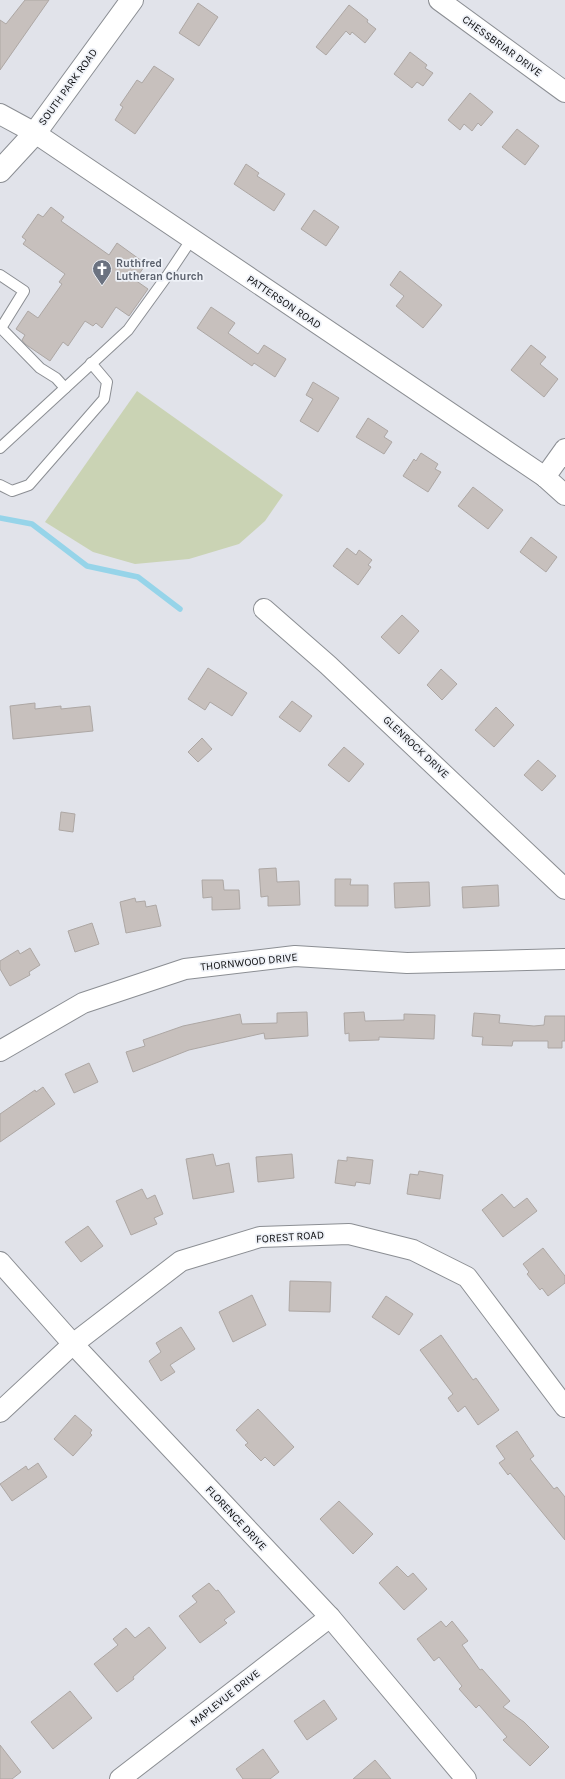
<svg xmlns="http://www.w3.org/2000/svg" width="565" height="1779" font-family="Karla,sans-serif">
	<style>
		.green { fill: #cad3b4 }
		.lines { fill: none; stroke-linecap: round; stroke-linejoin: round }
		.stream { stroke: #96d4e9; stroke-width: 5.5 }
		.building { fill: #c7c0bd; stroke: #ada7a4 }
		.service-casing { stroke: #8b8e93; stroke-width: 12 }
		.minor-casing { stroke: #8b8e93; stroke-width: 22 }
		.secondary-casing { stroke: #8b8e93; stroke-width: 24 }
		.service { stroke: #fff; stroke-width: 10 }
		.minor { stroke: #fff; stroke-width: 20 }
		.secondary { stroke: #fff; stroke-width: 22 }
		.labels { text-anchor: middle; dominant-baseline: central; stroke-width: 3.5; stroke-linejoin: round; paint-order: stroke }
		.street-label { font-size: 11px; fill: #0c0d0f; stroke: #eef1f7 }
		.worship-label { font-size: 11px; font-weight: bold; fill: #5b616d; stroke: #eef1f7; text-anchor: start }
	</style>
	<rect width="100%" height="100%" fill="#e1e3ea"/>
	<path class="green" d="M137 391 283 495 265 521 239 544 189 559 135 564 93 552 45 522Z"/>
	<g class="lines">
		<path class="stream" d="M0 518 32 524 87 566 138 577 180 609"/>
	</g>
	<g class="building">
		<path d="M25 0H49L0 70V20L6 24Z"/>
		<path d="M198 3 218 17 199 46 179 33Z"/>
		<path d="M349 5 368 20 367 22 376 29 365 43 352 32 350 35 346 31 326 55 316 47Z"/>
		<path d="M410 52 427 65 425 68 433 73 423 86 417 82 412 88 394 74Z"/>
		<path d="M154 66 174 79 135 134 115 120 123 107 120 105 137 80 142 83Z"/>
		<path d="M470 93 493 112 481 126 478 123 472 131 464 124 460 130 448 120Z"/>
		<path d="M517 129 539 146 525 165 502 147Z"/>
		<path d="M246 164 259 173 257 176 285 194 274 211 234 184Z"/>
		<path d="M51 207 64 217 61 221 109 255 117 243 146 264 135 280 148 289 129 316 116 307 102 328 96 323 93 326 85 321 68 346 63 342 50 361 25 344 22 340 25 335 16 329 28 311 38 318 62 284 59 282 65 274 23 244 26 240 22 237 38 214 43 217Z"/>
		<path d="M314 210 339 227 326 246 301 229Z"/>
		<path d="M400 271 442 305 423 328 396 306 404 296 390 285Z"/>
		<path d="M211 307 235 323 228 333 258 354 264 345 286 359 275 377 254 363 252 366 197 328Z"/>
		<path d="M531 345 546 357 540 364 558 379 544 397 511 370Z"/>
		<path d="M313 382 339 398 318 432 300 421 313 399 306 395Z"/>
		<path d="M368 418 388 431 384 437 392 442 384 454 356 437Z"/>
		<path d="M421 453 438 464 435 469 441 472 428 492 403 476 414 459 416 461Z"/>
		<path d="M473 487 503 510 488 529 458 506Z"/>
		<path d="M531 537 557 557 546 572 520 552Z"/>
		<path d="M347 548 356 555 359 550 372 560 368 565 371 567 358 585 333 566Z"/>
		<path d="M402 615 419 631 399 654 381 637Z"/>
		<path d="M208 668 247 693 232 716 210 702 205 710 188 699Z"/>
		<path d="M441 669 457 684 442 700 427 685Z"/>
		<path d="M292 701 312 716 300 732 279 717Z"/>
		<path d="M35 703V709L61 706V709L90 706 93 731 13 739 10 706Z"/>
		<path d="M496 707 514 725 494 747 475 730Z"/>
		<path d="M202 738 212 749 198 762 188 752Z"/>
		<path d="M344 747 364 764 349 782 328 765Z"/>
		<path d="M538 760 556 776 542 791 524 775Z"/>
		<path d="M61 812 75 814 73 832 59 830Z"/>
		<path d="M276 868 277 882 299 881 300 905 268 906V896L261 897 259 869Z"/>
		<path d="M335 879H351L350 885H368V906H335Z"/>
		<path d="M202 880H223L224 890H239L240 909 212 910V897L203 898Z"/>
		<path d="M429 882 430 906 395 908 394 883Z"/>
		<path d="M498 885 499 906 463 908 462 887Z"/>
		<path d="M135 898 136 902 145 901 146 907 156 905 161 926 126 933 120 902Z"/>
		<path d="M92 923 99 944 75 952 68 931Z"/>
		<path d="M30 948 40 965 29 972 30 975 10 986 0 969V961L18 950 20 954Z"/>
		<path d="M307 1012 308 1036 265 1039 264 1033 189 1050 133 1072 126 1052 145 1046 143 1040 183 1026 240 1014 242 1024 277 1023V1013Z"/>
		<path d="M364 1012 365 1021 404 1020V1014L435 1015 434 1039 379 1037V1040L349 1041V1033L345 1034 344 1013Z"/>
		<path d="M474 1013 500 1015 499 1023 534 1026 544 1025 545 1016H565V1041H562V1048H548V1041H513L512 1046 482 1045 483 1037 472 1036Z"/>
		<path d="M89 1063 98 1082 74 1093 65 1074Z"/>
		<path d="M43 1087 55 1104 0 1142V1114L35 1090 36 1092Z"/>
		<path d="M213 1154 216 1166 229 1163 234 1192 193 1199 186 1159Z"/>
		<path d="M292 1154 294 1178 258 1182 256 1157Z"/>
		<path d="M347 1157 373 1160 370 1184 356 1182 355 1186 335 1183 338 1160 347 1161Z"/>
		<path d="M419 1171 443 1175 440 1199 407 1194 410 1174 418 1175Z"/>
		<path d="M142 1189 147 1199 155 1195 163 1214 154 1218 157 1224 131 1235 116 1201Z"/>
		<path d="M502 1194 514 1208 527 1198 537 1211 503 1237 482 1210Z"/>
		<path d="M88 1226 103 1246 81 1262 65 1242Z"/>
		<path d="M543 1248 565 1276V1283L548 1296 542 1288 540 1290 527 1274 529 1272 523 1264Z"/>
		<path d="M290 1281 331 1282 330 1312 289 1311Z"/>
		<path d="M252 1295 266 1325 233 1342 219 1312Z"/>
		<path d="M386 1296 413 1314 399 1335 372 1317Z"/>
		<path d="M181 1327 195 1349 170 1365 175 1372 161 1381 149 1361 161 1352 156 1343Z"/>
		<path d="M441 1335 473 1380 476 1378 499 1410 478 1425 465 1406 458 1412 448 1398 453 1394 420 1350Z"/>
		<path d="M258 1409 294 1447 274 1466 265 1457 261 1461 245 1445 248 1443 236 1430Z"/>
		<path d="M75 1415 92 1430 90 1433 92 1435 73 1456 54 1439Z"/>
		<path d="M517 1431 534 1456 530 1459 554 1489 557 1487 565 1497V1540L510 1473 508 1475 499 1463 505 1459 496 1446Z"/>
		<path d="M38 1463 47 1477 12 1501 0 1484 26 1466 28 1470Z"/>
		<path d="M339 1501 373 1534 353 1554 320 1519Z"/>
		<path d="M397 1566 408 1577 413 1573 427 1589 404 1610 379 1583Z"/>
		<path d="M209 1583 216 1591 218 1590 235 1612 224 1620 227 1623 200 1643 179 1616 197 1602 192 1596Z"/>
		<path d="M441 1621 446 1627 452 1621 468 1641 462 1645 480 1670 482 1669 510 1701 503 1707 524 1722 549 1747 530 1766 503 1740 507 1737 479 1705 476 1708 459 1689 462 1686 439 1657 434 1661 417 1639Z"/>
		<path d="M149 1627 166 1648 133 1677 134 1679 117 1692 94 1664 118 1645 113 1639 126 1628 135 1638Z"/>
		<path d="M70 1691 92 1718 53 1749 31 1722Z"/>
		<path d="M324 1700 337 1719 307 1740 294 1721Z"/>
		<path d="M0 1745 21 1772 12 1779H0Z"/>
		<path d="M263 1749 279 1772 270 1779H243L236 1769Z"/>
		<path d="M375 1760 391 1779H353Z"/>
	</g>
	<g class="lines">
		<g class="service-casing">
			<g id="service">
				<path d="M0 275 24 291 1 328 0 327"/>
				<path d="M1 328 40 368 56 378 65 388"/>
				<path d="M0 448 128 330 167 276 191 240"/>
				<path d="M0 485 12 491 29 485 104 399 107 382 91 363"/>
			</g>
		</g>
		<g class="minor-casing">
			<g id="minor">
				<path d="M439 0 565 92"/>
				<path d="M0 114 35 133 545 477 565 495"/>
				<path d="M545 477 565 449"/>
				<path d="M264 609 328 665 565 889"/>
				<path d="M0 1051 83 1003 185 969 295 956 407 963 565 959"/>
				<path d="M0 1262 73 1344 330 1617 466 1779"/>
				<path d="M0 1412 73 1344 181 1261 260 1237 349 1234 413 1250 467 1277 565 1407"/>
				<path d="M120 1779 330 1617"/>
			</g>
		</g>
		<g class="secondary-casing">
			<path id="secondary" d="M0 171 35 133 132 0"/>
		</g>
		<use href="#service" class="service"/>
		<use href="#minor" class="minor"/>
		<use href="#secondary" class="secondary"/>
	</g>
	<defs>
		<g id="church-pin" transform="scale(1)"><path d="M0 17L-7.5 6A9.5 9.5 0 1 1 7.5 6Z" fill="#6b7280" stroke="#eef1f7"/><path d="M-1.2-6h2.4v3.5h3.3v2.4h-3.3V6h-2.4V-.1h-3.3v-2.4h3.3Z" fill="#fff"/></g>
	</defs>
	<g fill-rule="evenodd">
		<use href="#church-pin" x="102" y="269"/>
	</g>
	<g class="labels">
		<g class="street-label">
			<text transform="translate(502 46) rotate(36)">CHESSBRIAR DRIVE</text>
			<text transform="translate(68 87) rotate(-54)">SOUTH PARK ROAD</text>
			<text transform="translate(284 302) rotate(34)">PATTERSON ROAD</text>
			<text transform="translate(416 747) rotate(43)">GLENROCK DRIVE</text>
			<text transform="translate(249 962) rotate(-6)">THORNWOOD DRIVE</text>
			<text transform="translate(290 1237) rotate(-4)">FOREST ROAD</text>
			<text transform="translate(236 1518) rotate(47)">FLORENCE DRIVE</text>
			<text transform="translate(225 1698) rotate(-38)">MAPLEVUE DRIVE</text>
		</g>
		<g class="worship-label">
			<text x="116" y="263">Ruthfred<tspan x="116" dy="13">Lutheran Church</tspan></text>
		</g>
	</g>
</svg>
